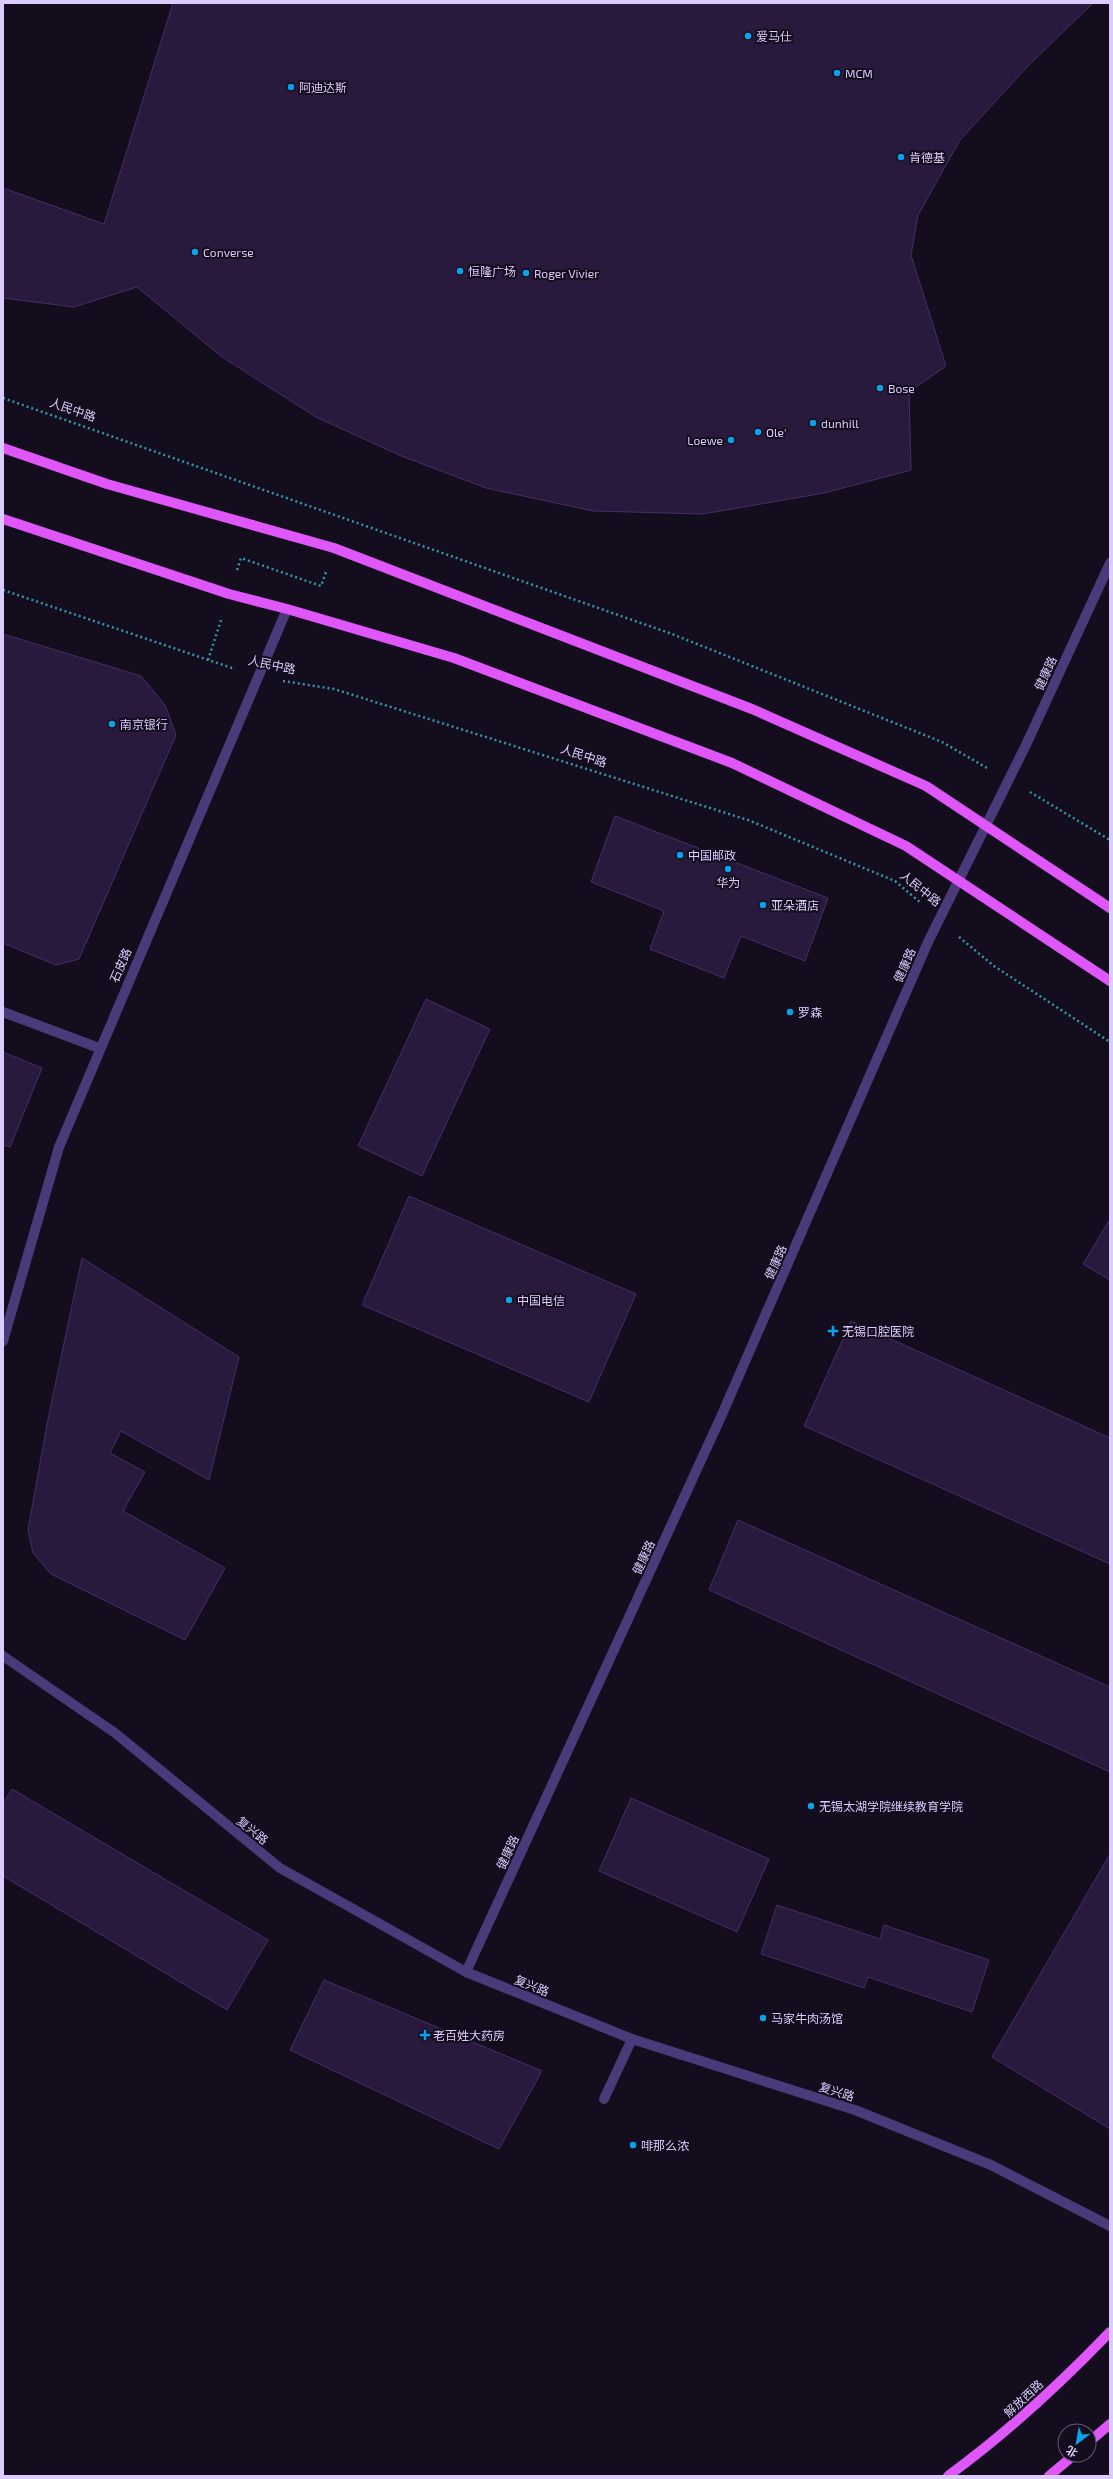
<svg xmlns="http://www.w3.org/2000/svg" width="1113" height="2479" font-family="'Exo 2','Noto Sans SC',sans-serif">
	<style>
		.building { fill: #291a3d; stroke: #462d68 }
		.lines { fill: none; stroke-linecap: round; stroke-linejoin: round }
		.path { stroke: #3297aa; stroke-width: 2.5; stroke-dasharray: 2 3; stroke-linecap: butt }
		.minor { stroke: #4a3a7a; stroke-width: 10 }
		.major { stroke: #df57f8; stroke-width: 10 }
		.poi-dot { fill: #0aa2ea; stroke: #130d1d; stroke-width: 1.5 }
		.labels { text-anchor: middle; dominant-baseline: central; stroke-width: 4; stroke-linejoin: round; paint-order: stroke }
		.poi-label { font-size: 12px; fill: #dccbfd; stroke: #130d1d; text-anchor: start }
		.street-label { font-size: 12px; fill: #dccbfd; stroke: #130d1d }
	</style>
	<rect width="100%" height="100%" fill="#130d1d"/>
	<g class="building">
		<path d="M173 3H1093L1028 66 960 140 918 215 911 255 946 366 909 392 911 470 824 493 703 514 593 511 486 488 399 455 316 417 222 357 137 287 74 307 3 298V188L104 224Z"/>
		<path d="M3 634 141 676 165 705 176 735 79 959 56 965 3 943Z"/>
		<path d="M615 816 828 898 805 961 741 936 724 978 650 949 664 911 591 882Z"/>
		<path d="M426 999 490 1029 422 1176 358 1146Z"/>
		<path d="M3 1052 42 1068 10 1147 3 1145Z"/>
		<path d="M409 1196 636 1294 589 1402 362 1305Z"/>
		<path d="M1110 1219V1280L1083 1264Z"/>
		<path d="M82 1258 239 1357 209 1480 121 1431 110 1453 145 1472 123 1511 225 1568 185 1640 51 1574 33 1553 28 1530 48 1419Z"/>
		<path d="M851 1321 1110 1438V1564L804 1426Z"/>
		<path d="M738 1520 1110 1687V1772L709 1590Z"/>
		<path d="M12 1789 268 1940 227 2010 3 1876V1804Z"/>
		<path d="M631 1798 769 1859 737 1932 599 1871Z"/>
		<path d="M1110 1854V2129L992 2057Z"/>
		<path d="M777 1905 880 1939 884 1925 989 1960 972 2012 868 1977 864 1988 761 1954Z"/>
		<path d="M324 1980 542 2071 499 2149 290 2050Z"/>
	</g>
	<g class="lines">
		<g class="path">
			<path d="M3 398 672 634 942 742 987 768"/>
			<path d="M237 570 241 558 321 586 326 572"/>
			<path d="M3 590 235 669"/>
			<path d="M208 660 222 617"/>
			<path d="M283 681 334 689 748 820 895 881 921 903"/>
			<path d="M1030 792 1110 840"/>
			<path d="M959 937 994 966 1110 1042"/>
		</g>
		<g class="minor">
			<path d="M3 1012 99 1048"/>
			<path d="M3 1341 59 1147 287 609"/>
			<path d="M3 1656 115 1733 280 1868 466 1972 632 2039 855 2110 991 2165 1110 2226"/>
			<path d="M466 1972 720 1419 928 942 1025 747 1110 563"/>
			<path d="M604 2099 632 2039"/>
		</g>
		<g class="major">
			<path d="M3 448 107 484 334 548 752 709 926 786 1110 908"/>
			<path d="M3 519 229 594 287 609 454 658 732 763 906 846 1110 981"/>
			<path d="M1089 2442 1110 2424"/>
			<path d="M948 2476C1007 2433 1060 2384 1110 2332"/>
			<path d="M1049 2476 1074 2455"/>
		</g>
	</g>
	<g class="poi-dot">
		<circle cx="748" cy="36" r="4"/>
		<circle cx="837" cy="73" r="4"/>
		<circle cx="291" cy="87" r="4"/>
		<circle cx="901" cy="157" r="4"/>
		<circle cx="195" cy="252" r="4"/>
		<circle cx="460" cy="271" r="4"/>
		<circle cx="526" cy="273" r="4"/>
		<circle cx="880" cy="388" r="4"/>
		<circle cx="813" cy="423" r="4"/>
		<circle cx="758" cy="432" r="4"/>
		<circle cx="731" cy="440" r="4"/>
		<circle cx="112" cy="724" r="4"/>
		<circle cx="680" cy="855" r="4"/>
		<circle cx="728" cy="869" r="4"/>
		<circle cx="763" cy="905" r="4"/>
		<circle cx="790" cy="1012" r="4"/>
		<circle cx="509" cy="1300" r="4"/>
		<path d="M831 1325h4v4h4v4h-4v4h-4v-4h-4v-4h4z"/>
		<circle cx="811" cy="1806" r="4"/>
		<circle cx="763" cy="2018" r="4"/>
		<path d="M423 2029h4v4h4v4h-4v4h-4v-4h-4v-4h4z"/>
		<circle cx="633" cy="2145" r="4"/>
	</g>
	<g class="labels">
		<g class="poi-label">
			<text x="756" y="36">爱马仕</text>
			<text x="845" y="73">MCM</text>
			<text x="299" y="87">阿迪达斯</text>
			<text x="909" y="157">肯德基</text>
			<text x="203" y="252">Converse</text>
			<text x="468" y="271">恒隆广场</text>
			<text x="534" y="273">Roger Vivier</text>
			<text x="888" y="388">Bose</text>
			<text x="821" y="423">dunhill</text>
			<text x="766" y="432">Ole'</text>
			<text x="723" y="440" text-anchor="end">Loewe</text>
			<text x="120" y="724">南京银行</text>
			<text x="688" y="855">中国邮政</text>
			<text x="728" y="882" text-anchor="middle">华为</text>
			<text x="771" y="905">亚朵酒店</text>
			<text x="798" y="1012">罗森</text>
			<text x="517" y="1300">中国电信</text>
			<text x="842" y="1331">无锡口腔医院</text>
			<text x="819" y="1806">无锡太湖学院继续教育学院</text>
			<text x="771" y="2018">马家牛肉汤馆</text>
			<text x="433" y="2035">老百姓大药房</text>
			<text x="641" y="2145">啡那么浓</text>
		</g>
		<g class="street-label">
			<text transform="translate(73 409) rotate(19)">人民中路</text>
			<text transform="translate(272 664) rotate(12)">人民中路</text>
			<text transform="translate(1045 673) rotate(-65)">健康路</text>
			<text transform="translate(584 755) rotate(18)">人民中路</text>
			<text transform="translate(921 888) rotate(39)">人民中路</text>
			<text transform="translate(120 965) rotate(-67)">石皮路</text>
			<text transform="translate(904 965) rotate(-66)">健康路</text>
			<text transform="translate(775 1262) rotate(-66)">健康路</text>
			<text transform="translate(643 1557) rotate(-65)">健康路</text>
			<text transform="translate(253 1830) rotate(39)">复兴路</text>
			<text transform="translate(507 1852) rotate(-65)">健康路</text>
			<text transform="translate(532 1985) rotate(22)">复兴路</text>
			<text transform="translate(837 2091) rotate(18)">复兴路</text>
			<text transform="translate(1023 2398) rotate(-43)">解放西路</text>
		</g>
	</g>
	<rect width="1113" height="2479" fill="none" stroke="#dccbfd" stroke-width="8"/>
	<g transform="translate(1077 2443) rotate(211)"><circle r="19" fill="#130d1d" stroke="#635977"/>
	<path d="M0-3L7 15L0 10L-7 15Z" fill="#0aa2ea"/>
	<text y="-6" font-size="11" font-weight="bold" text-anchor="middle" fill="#dccbfd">北</text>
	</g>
</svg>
